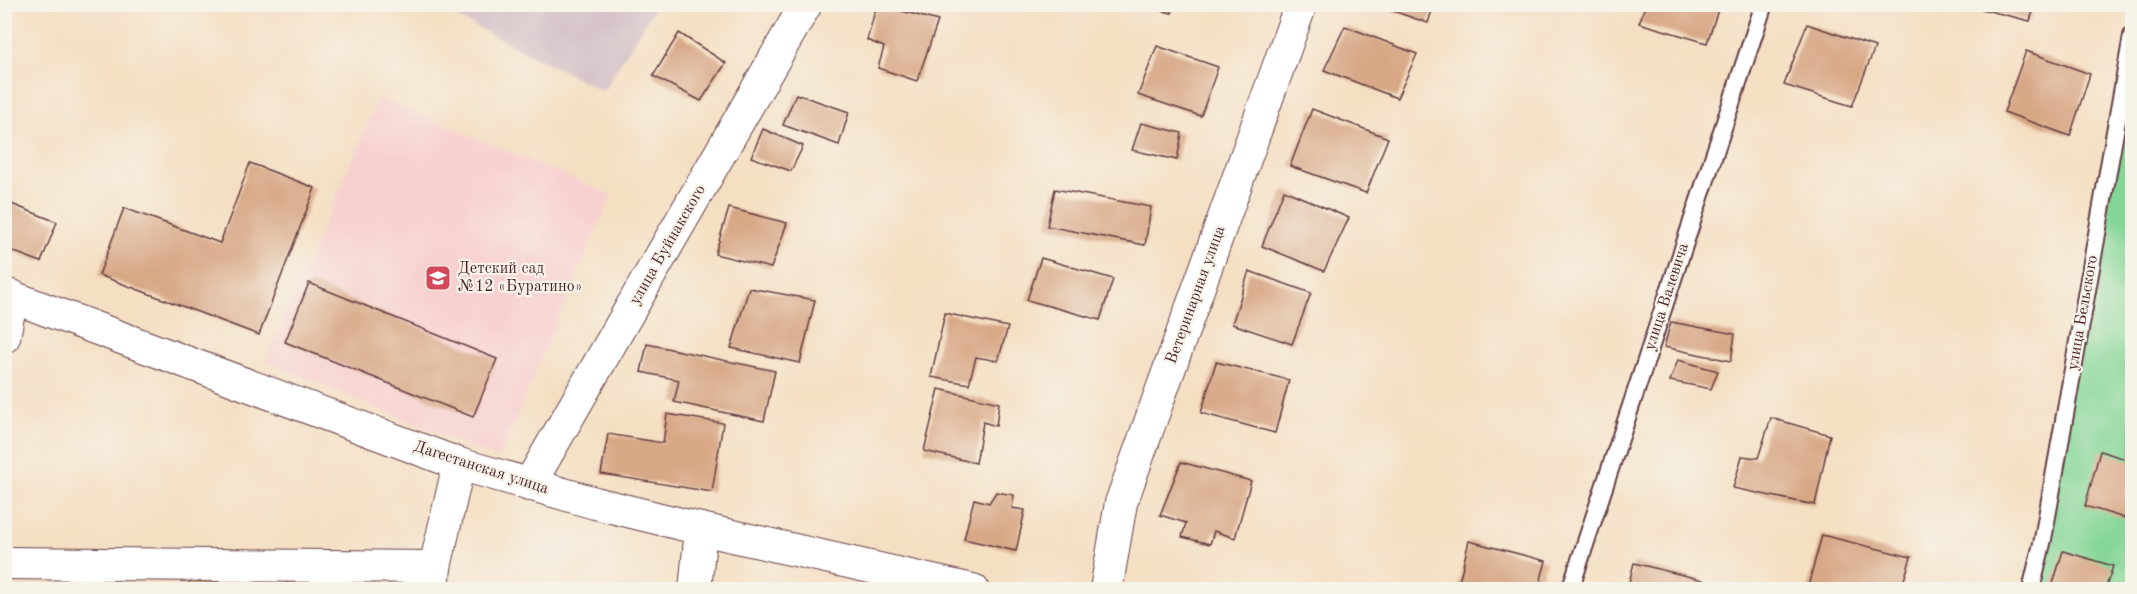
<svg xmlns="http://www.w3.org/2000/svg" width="2137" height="594" font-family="'Old Standard TT',serif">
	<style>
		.built { fill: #f7d0d0 }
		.industrial { fill: #d2bec5 }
		.green { fill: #84d697; stroke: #677a61; stroke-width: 1.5 }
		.building { fill: #d8a786 }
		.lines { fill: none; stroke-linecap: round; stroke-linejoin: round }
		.service-casing { stroke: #643c42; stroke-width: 20 }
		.minor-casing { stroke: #643c42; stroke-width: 34 }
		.service { stroke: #fff; stroke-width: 16 }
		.minor { stroke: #fff; stroke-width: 32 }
		.labels { text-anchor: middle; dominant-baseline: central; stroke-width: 4.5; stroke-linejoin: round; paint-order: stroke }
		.street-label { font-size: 16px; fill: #4a1f2b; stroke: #f7f3e8 }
		.poi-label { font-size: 16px; fill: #4a1f2b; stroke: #f7f3e8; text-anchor: start }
	</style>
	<rect width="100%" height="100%" fill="#f7f3e8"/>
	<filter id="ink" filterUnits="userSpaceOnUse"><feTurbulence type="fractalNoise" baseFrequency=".0167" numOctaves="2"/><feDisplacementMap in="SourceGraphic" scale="12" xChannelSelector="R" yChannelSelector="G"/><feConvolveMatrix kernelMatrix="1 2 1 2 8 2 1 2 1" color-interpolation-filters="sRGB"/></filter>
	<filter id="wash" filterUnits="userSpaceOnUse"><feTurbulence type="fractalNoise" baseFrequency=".008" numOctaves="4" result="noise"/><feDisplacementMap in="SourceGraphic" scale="24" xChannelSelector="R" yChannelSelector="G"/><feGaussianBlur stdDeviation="1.35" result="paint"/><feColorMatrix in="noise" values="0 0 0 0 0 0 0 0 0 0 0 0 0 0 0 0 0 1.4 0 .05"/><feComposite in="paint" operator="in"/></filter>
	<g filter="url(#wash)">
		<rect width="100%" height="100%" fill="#f4dfc3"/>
		<path class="built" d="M379 97 611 195 498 459 266 361Z"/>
		<path class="industrial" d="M433 5H656L603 91Z"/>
		<path class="green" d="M2132 36V589L2031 590Z"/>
		<g id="blocks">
			<g class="building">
				<path d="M877 4 938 21 917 81 878 68 884 47 867 40Z"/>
				<path d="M1133 4H1174L1172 13Z"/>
				<path d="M1373 4H1434L1428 23Z"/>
				<path d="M1646 4H1720L1707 43 1639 23Z"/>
				<path d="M1973 4H2035L2030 21 1973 7Z"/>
				<path d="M1807 24 1875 47 1852 106 1784 85Z"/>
				<path d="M1345 26 1417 54 1397 98 1324 70Z"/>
				<path d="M679 33 726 63 701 101 653 76Z"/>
				<path d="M1157 46 1218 67 1201 116 1138 95Z"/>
				<path d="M2026 51 2090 74 2070 136 2004 112Z"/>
				<path d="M796 94 849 112 839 145 783 125Z"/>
				<path d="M1312 109 1388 138 1366 193 1290 166Z"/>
				<path d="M1141 123 1182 133 1177 160 1132 150Z"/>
				<path d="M763 129 803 146 791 171 751 157Z"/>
				<path d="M250 163 315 188 259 335 99 275 124 208 220 243Z"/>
				<path d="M1055 189 1151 207 1145 245 1047 226Z"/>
				<path d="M1284 190 1349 218 1324 271 1262 246Z"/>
				<path d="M4 201 57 222 41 262 4 248Z"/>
				<path d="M729 208 787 223 771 268 715 254Z"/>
				<path d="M1041 258 1113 279 1100 320 1027 300Z"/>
				<path d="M1249 271 1311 293 1292 344 1232 324Z"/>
				<path d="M309 283 497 359 473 417 285 342Z"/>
				<path d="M749 288 815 300 800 363 731 348Z"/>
				<path d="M945 313 1008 327 998 361 976 357 969 384 931 377Z"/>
				<path d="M1671 322 1735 334 1731 361 1664 347Z"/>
				<path d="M647 344 775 371 764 421 674 402 679 380 641 372Z"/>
				<path d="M1678 360 1718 371 1711 389 1670 381Z"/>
				<path d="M1216 362 1289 380 1275 433 1201 413Z"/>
				<path d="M939 389 999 403 996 426 983 422 976 463 924 451Z"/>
				<path d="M667 414 723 423 712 492 601 474 608 434 663 443Z"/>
				<path d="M1771 418 1830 435 1815 505 1733 488 1742 456 1758 458Z"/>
				<path d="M2100 451 2132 461V502L2128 519 2085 506Z"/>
				<path d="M1181 462 1251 481 1235 538 1214 531 1210 544 1182 537 1186 523 1160 515Z"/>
				<path d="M996 492 1014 495 1012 508 1025 510 1016 551 964 539 974 499 989 503Z"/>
				<path d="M1822 535 1911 557 1901 590H1807Z"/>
				<path d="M1469 541 1546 561 1538 590H1457Z"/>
				<path d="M2063 551 2113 566 2105 590H2051Z"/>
				<path d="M1634 563 1703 580 1701 590H1627Z"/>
				<path d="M190 575 253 578 251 590H189Z"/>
				<path d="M287 580 318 583 319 590H287Z"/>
			</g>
		</g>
	</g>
	<g filter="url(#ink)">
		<use href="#blocks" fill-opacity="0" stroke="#643c42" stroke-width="1.5"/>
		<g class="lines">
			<g class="service-casing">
				<g id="service">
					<path d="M1570 590 1764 4"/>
					<path d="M2031 590 2043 539 2132 36"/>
				</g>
			</g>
			<g class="minor-casing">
				<g id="minor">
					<path d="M4 294 459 464 595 503 701 529 973 590"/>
					<path d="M4 337 12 296"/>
					<path d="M529 485 806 4"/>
					<path d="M4 563 435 567"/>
					<path d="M433 590 435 567 459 464"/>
					<path d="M695 590 701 529"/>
					<path d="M1106 590 1121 503 1301 4"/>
				</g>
			</g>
			<use href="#service" class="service"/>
			<use href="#minor" class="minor"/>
		</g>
	</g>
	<defs>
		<g id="school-square" transform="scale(1.35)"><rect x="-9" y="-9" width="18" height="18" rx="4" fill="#d1495b" stroke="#f7f3e8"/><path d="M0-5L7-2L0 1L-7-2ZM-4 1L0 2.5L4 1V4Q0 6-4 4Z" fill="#fff"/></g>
	</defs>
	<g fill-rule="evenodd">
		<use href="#school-square" x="438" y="278"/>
	</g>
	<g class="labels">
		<g class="street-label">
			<text transform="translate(668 245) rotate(-60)">улица Буйнакского</text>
			<text transform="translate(1196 295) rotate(-70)">Ветеринарная улица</text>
			<text transform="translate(1667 297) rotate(-72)">улица Валевича</text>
			<text transform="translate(2083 313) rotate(-80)">улица Бельского</text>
			<text transform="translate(481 468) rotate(18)">Дагестанская улица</text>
		</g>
		<g class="poi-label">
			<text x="458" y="269">Детский сад<tspan x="458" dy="18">№12 «Буратино»</tspan></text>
		</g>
	</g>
	<rect width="2137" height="594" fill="none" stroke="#f7f3e8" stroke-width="24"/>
</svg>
